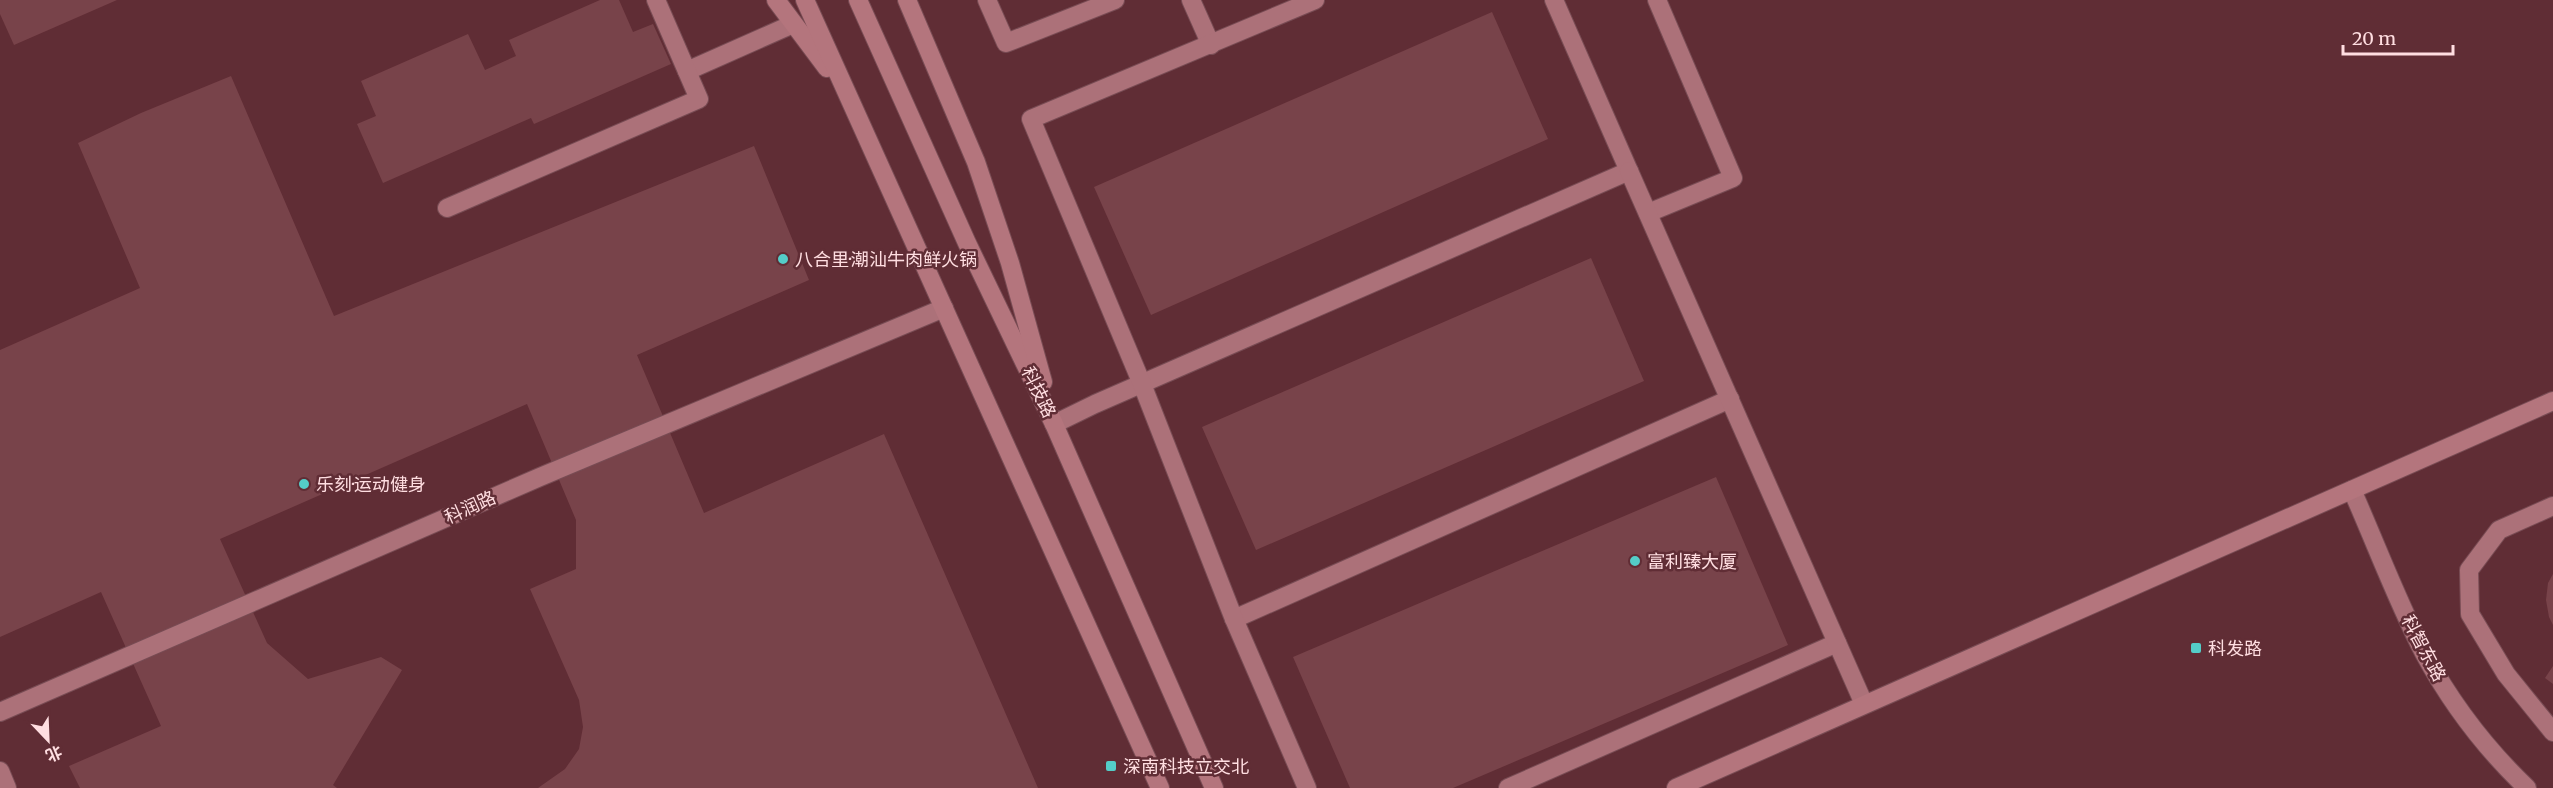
<svg xmlns="http://www.w3.org/2000/svg" width="2553" height="788" font-family="Merriweather,'Noto Sans SC',serif">
	<style>
		.building { fill: #78434a }
		.lines { fill: none; stroke-linecap: round; stroke-linejoin: round }
		.service-casing { stroke: #784c54; stroke-width: 20 }
		.minor-casing { stroke: #784c54; stroke-width: 20 }
		.tertiary-casing { stroke: #784c54; stroke-width: 20 }
		.secondary-casing { stroke: #784c54; stroke-width: 20 }
		.service { stroke: #ac7179; stroke-width: 18 }
		.minor { stroke: #ac7179; stroke-width: 18 }
		.tertiary { stroke: #ac7179; stroke-width: 18 }
		.secondary { stroke: #b4757d; stroke-width: 18 }
		.poi-dot { fill: #54cdc8; stroke: #602d35; stroke-width: 2 }
		.labels { text-anchor: middle; dominant-baseline: central; stroke-width: 5; stroke-linejoin: round; paint-order: stroke }
		.poi-label { font-size: 18px; fill: #ffdee1; stroke: #602d35; text-anchor: start }
		.street-label { font-size: 18px; fill: #ffdee1; stroke: #602d35 }
	</style>
	<rect width="100%" height="100%" fill="#602d35"/>
	<g class="building">
		<path d="M0 0H117L14 45 0 14Z"/>
		<path d="M600 0H619L633 32 653 24 671 64 534 124 531 118 383 183 357 124 376 116 361 81 468 34 485 70 516 56 509 40Z"/>
		<path d="M1492 12 1548 139 1151 315 1094 187Z"/>
		<path d="M231 76 334 316 754 146 809 280 637 355 704 513 884 434 1038 788H538L565 769 579 749 583 727 579 700 530 589 576 569V520L527 404 220 539 267 643 308 679 381 657 402 670 333 785 337 788H80L69 766 161 726 101 592 0 637V350L140 288 78 143 141 113Z"/>
		<path d="M1591 258 1644 381 1256 550 1202 427Z"/>
		<path d="M1716 477 1788 645 1453 788H1350L1293 657Z"/>
		<path d="M2553 574V625L2549 617 2546 600 2548 583Z"/>
		<path d="M2553 666V684L2545 678Z"/>
	</g>
	<g class="lines">
		<g class="service-casing">
			<g id="service">
				<path d="M987 0 1006 43 1115 0"/>
				<path d="M1191 0 1211 45"/>
				<path d="M687 71 793 24"/>
				<path d="M447 208 699 99 656 0"/>
				<path d="M1648 213 1733 178 1657 0"/>
				<path d="M1054 424 1095 404 1629 171 1554 0"/>
				<path d="M2553 506 2499 530 2469 570 2470 614 2506 674 2553 732"/>
				<path d="M1234 619 1730 399"/>
				<path d="M1307 788 1234 619 1142 384 1031 119 1315 0"/>
				<path d="M1508 788 1837 643"/>
			</g>
		</g>
		<g class="minor-casing">
			<g id="minor">
				<path d="M1629 171 1864 704"/>
				<path d="M0 771 7 788"/>
			</g>
		</g>
		<g class="tertiary-casing">
			<g id="tertiary">
				<path d="M2352 490C2376 544 2397 601 2424 653 2451 703 2486 749 2527 788"/>
				<path d="M0 712 540 477 944 308"/>
			</g>
		</g>
		<g class="secondary-casing">
			<g id="secondary">
				<path d="M776 0 827 68"/>
				<path d="M805 0 1160 788"/>
				<path d="M858 0 967 243 1054 424 1214 788"/>
				<path d="M907 0 976 162 1010 263 1043 382"/>
				<path d="M1676 788 2553 401"/>
			</g>
		</g>
		<use href="#service" class="service"/>
		<use href="#minor" class="minor"/>
		<use href="#tertiary" class="tertiary"/>
		<use href="#secondary" class="secondary"/>
	</g>
	<g class="poi-dot">
		<circle cx="783" cy="259" r="6"/>
		<circle cx="304" cy="484" r="6"/>
		<circle cx="1635" cy="561" r="6"/>
		<rect x="2190" y="642" width="12" height="12" rx="3"/>
		<rect x="1105" y="760" width="12" height="12" rx="3"/>
	</g>
	<g class="labels">
		<g class="poi-label">
			<text x="795" y="259">八合里·潮汕牛肉鲜火锅</text>
			<text x="316" y="484">乐刻·运动健身</text>
			<text x="1647" y="561">富利臻大厦</text>
			<text x="2208" y="648">科发路</text>
			<text x="1123" y="766">深南科技立交北</text>
		</g>
		<g class="street-label">
			<text transform="translate(1039 392) rotate(64)">科技路</text>
			<text transform="translate(470 507) rotate(-24)">科润路</text>
			<text transform="translate(2424 648) rotate(62)">科智东路</text>
		</g>
	</g>
	<g transform="translate(48 740) rotate(157)" stroke="#602d35" stroke-width="4.5" paint-order="stroke">
	<path d="M0-4.5L10 22L0 15L-10 22Z" fill="#ffdee1"/>
	<text y="-9" font-size="16" font-weight="bold" text-anchor="middle" fill="#ffdee1">北</text>
	</g>
	<path d="M2343 45v9h110v-9" fill="none" stroke="#ffdee1" stroke-width="3"/>
	<text x="2352" y="45" font-size="18" fill="#ffdee1" stroke="#602d35" stroke-width="4.5" paint-order="stroke">20 m</text>
</svg>
